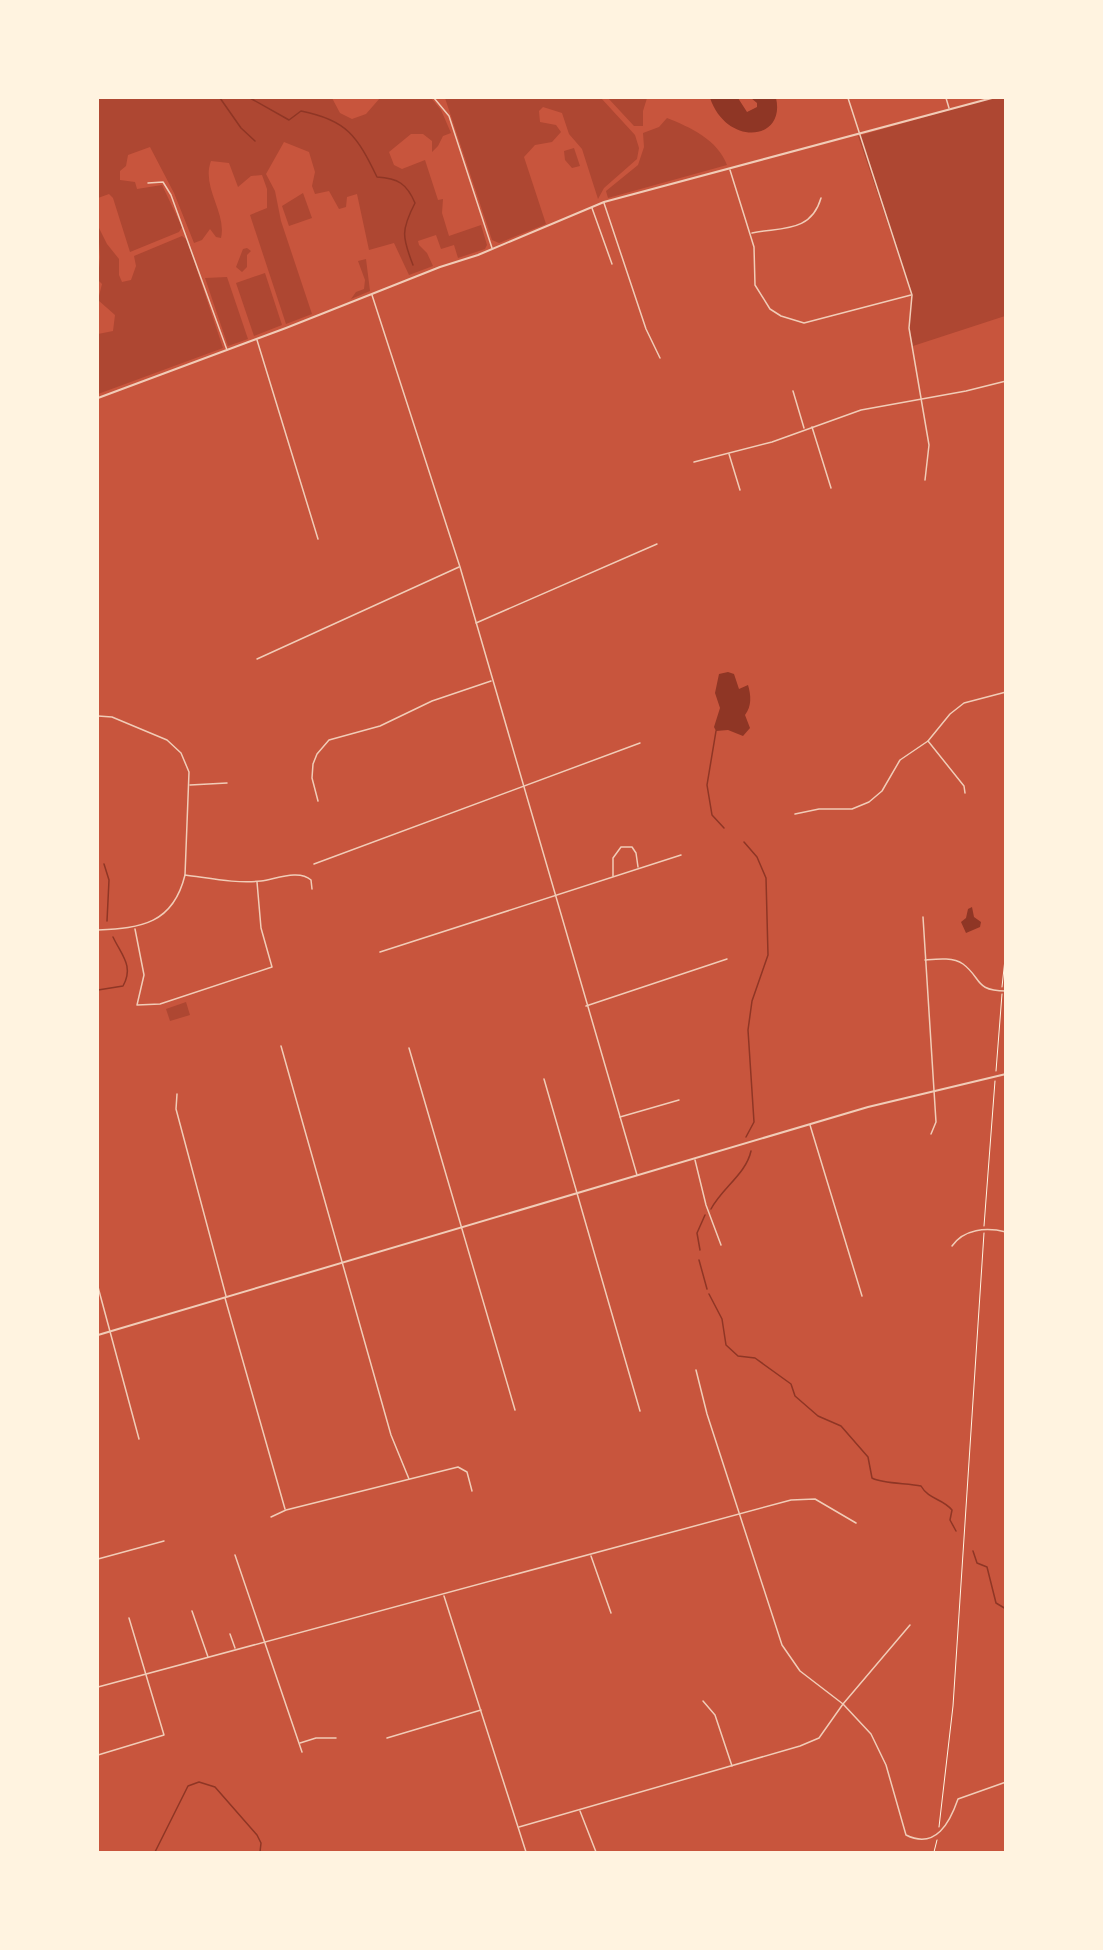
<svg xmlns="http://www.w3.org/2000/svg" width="1103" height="1950" font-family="Rubik,sans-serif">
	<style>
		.green { fill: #ae4732 }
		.water { fill: #8f3625 }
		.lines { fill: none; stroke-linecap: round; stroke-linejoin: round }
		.stream { stroke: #8f3625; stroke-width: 1.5 }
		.path { stroke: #fff3e0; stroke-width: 1 }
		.minor { stroke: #f1ccb7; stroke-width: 1.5 }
		.tertiary { stroke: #f1ccb7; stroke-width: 2 }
	</style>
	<rect width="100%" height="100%" fill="#c8553d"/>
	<g class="green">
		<path d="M98 98H332L340 113 352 119 366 114 380 98H431L441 110 451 133 443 136 438 146 432 152V141L423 134H411L389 152 394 165 402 169 425 160 438 200 443 199 442 213 449 236 481 225 487 245 485 249 458 258 454 245 441 249 436 235 418 241 419 245 427 253 433 266 409 275 394 243 369 250 357 194 347 197 346 207 339 209 329 191 315 194 312 186 315 172 309 152 284 142 266 174 275 191 281 221 312 314 286 324 250 215 267 208V189L262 175 251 176 238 187 229 163 211 161C201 187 227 213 221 238L216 237 210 229 202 240 194 243 174 193 150 147 128 155 126 166 120 171V180L135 182 137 189 162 185 182 227 179 232 130 252 113 198 109 194 98 198Z"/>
		<path d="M445 98H601L635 135 639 148 637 159 604 188 598 199 582 149 569 134 562 113 543 107 539 111 540 122 556 125 561 132 552 142 535 145 524 157 546 224 499 243 492 240Z"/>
		<path d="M608 98H647L643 111V126H634Z"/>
		<path d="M992 98H1005V316L913 346 909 328 912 295 858 136Z"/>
		<path d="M667 118C690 127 718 140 727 165L608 198 606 191 638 165 644 147 643 133 659 127Z"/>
		<path d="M574 148 580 166 572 168 565 160 564 151Z"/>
		<path d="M303 193 312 218 289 226 282 206Z"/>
		<path d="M98 226 107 244 119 259V275L122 282 131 280 136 266 134 256 182 236 187 240 223 348 98 394V334L113 331 115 315 98 300 102 284 98 280 100 257Z"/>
		<path d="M247 248 251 251 247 255V267L242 272 236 267 243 249Z"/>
		<path d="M366 259 370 291 351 299 356 292 364 289 365 280 358 261Z"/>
		<path d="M265 273 282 325 254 336 236 283Z"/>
		<path d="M227 277 248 339 228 346 205 278Z"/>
		<path d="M186 1002 190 1015 170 1021 166 1009Z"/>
	</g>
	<g class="water">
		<path d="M710 98H738L747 112 757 107V103L751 98H776C786 141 727 147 710 98Z"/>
		<path d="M728 672 734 674 739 689 748 685C751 695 752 706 745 715L750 728 743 736 728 730 716 731 714 727 720 708 715 693 719 674Z"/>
		<path d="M972 907 974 917 981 922 980 927 966 933 961 922 966 918 968 909Z"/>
	</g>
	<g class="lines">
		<g class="stream">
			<path d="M220 98 241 128 255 141"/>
			<path d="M250 98 289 120 301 111C347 120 357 136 377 177 398 178 407 184 415 203 401 230 402 237 413 265"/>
			<path d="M716 731 707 785 712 815 724 828"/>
			<path d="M744 842 757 857 766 878 768 955 752 1001 748 1030 754 1122 746 1137"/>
			<path d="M104 864 109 880 107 921"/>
			<path d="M98 990 123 986C134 966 122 956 113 937"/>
			<path d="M711 1209C722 1188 746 1174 751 1151"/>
			<path d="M700 1250 697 1233 705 1215"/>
			<path d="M699 1260 707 1289"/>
			<path d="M709 1294 722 1319 726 1345 738 1356 755 1358 791 1384 795 1396 818 1416 841 1426 868 1457 872 1478C883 1484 908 1483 921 1486 929 1500 942 1498 952 1510L950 1520 956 1531"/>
			<path d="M973 1551 977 1563 987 1567 996 1603 1006 1609"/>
			<path d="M155 1852 188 1786 199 1782 215 1787 257 1835 261 1843 260 1852"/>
		</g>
		<g class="path">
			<path d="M1002 987 1006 950"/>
			<path d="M996 1071 1002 994"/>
			<path d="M984 1226 995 1081"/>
			<path d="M939 1827 953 1706 984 1233"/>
			<path d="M934 1852 937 1840"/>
		</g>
		<g class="minor">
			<path d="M434 98 449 116 492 248"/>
			<path d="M848 98 912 295 909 328 929 445 925 480"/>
			<path d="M946 98 949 108"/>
			<path d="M730 170 754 247 755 285 770 309 781 316 804 323 911 295"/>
			<path d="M148 183 163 182 171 195 227 350"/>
			<path d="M604 203 646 329 660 358"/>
			<path d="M592 208 612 264"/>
			<path d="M752 233C781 227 811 233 821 198"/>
			<path d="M372 295 460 567 637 1175"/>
			<path d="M257 340 318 539"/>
			<path d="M793 391 804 428"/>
			<path d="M812 427 831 488"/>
			<path d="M729 454 740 490"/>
			<path d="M694 462 772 442 861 410 966 391 1006 381"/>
			<path d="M476 623 657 544"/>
			<path d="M257 659 459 567"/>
			<path d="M98 716 112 717 167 740 181 753 189 772 185 875"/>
			<path d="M928 741 964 786 965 793"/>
			<path d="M190 785 227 783"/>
			<path d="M318 801 312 778 313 764 317 754 329 740 380 726 432 701 491 681"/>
			<path d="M795 814 819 809H852L869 802 882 791 900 760 928 741 950 714 964 703 1006 692"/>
			<path d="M314 864 640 743"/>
			<path d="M613 876V858L621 847H632L636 853 638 867"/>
			<path d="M923 917 936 1122 931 1134"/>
			<path d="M135 929 144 975 137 1005 160 1004 272 967 261 928 257 882"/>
			<path d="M98 930C141 928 173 924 185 875 209 878 237 884 261 881 276 879 299 869 311 880L312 889"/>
			<path d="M380 952 681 855"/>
			<path d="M925 960C937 959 953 957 963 964 982 978 974 991 1006 991"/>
			<path d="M586 1006 727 959"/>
			<path d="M281 1046 391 1435 409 1479"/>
			<path d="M409 1048 515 1410"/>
			<path d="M544 1079 640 1411"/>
			<path d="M177 1094 176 1109 226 1296"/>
			<path d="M620 1117 679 1100"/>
			<path d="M810 1125 862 1296"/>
			<path d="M695 1160 706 1205 721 1245"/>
			<path d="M952 1246C964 1229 986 1227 1006 1232"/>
			<path d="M98 1287 139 1439"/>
			<path d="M225 1298 285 1509"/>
			<path d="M696 1370 707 1414 782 1645 800 1671 843 1704 871 1734 886 1765 906 1835C936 1850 950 1822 958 1799L1006 1782"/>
			<path d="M271 1517 286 1510 458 1467 467 1472 472 1491"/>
			<path d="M235 1555 302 1752"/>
			<path d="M591 1556 611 1613"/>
			<path d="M98 1559 164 1541"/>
			<path d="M444 1596 526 1852"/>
			<path d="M192 1611 208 1657"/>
			<path d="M230 1634 235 1648"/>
			<path d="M98 1687 791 1500 815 1499 856 1523"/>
			<path d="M703 1701 715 1715 732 1766"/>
			<path d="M387 1738 481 1710"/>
			<path d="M300 1743 316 1738H336"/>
			<path d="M98 1755 164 1735 129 1618"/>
			<path d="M580 1811 596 1852"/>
			<path d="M519 1827 800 1746 819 1738 843 1704 910 1625"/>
		</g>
		<g class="tertiary">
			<path d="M98 398 286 328 440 267 478 255 604 202 992 98"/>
			<path d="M98 1335 868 1107 1006 1074"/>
		</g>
	</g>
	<rect width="1103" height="1950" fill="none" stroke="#fff3e0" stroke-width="198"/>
</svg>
